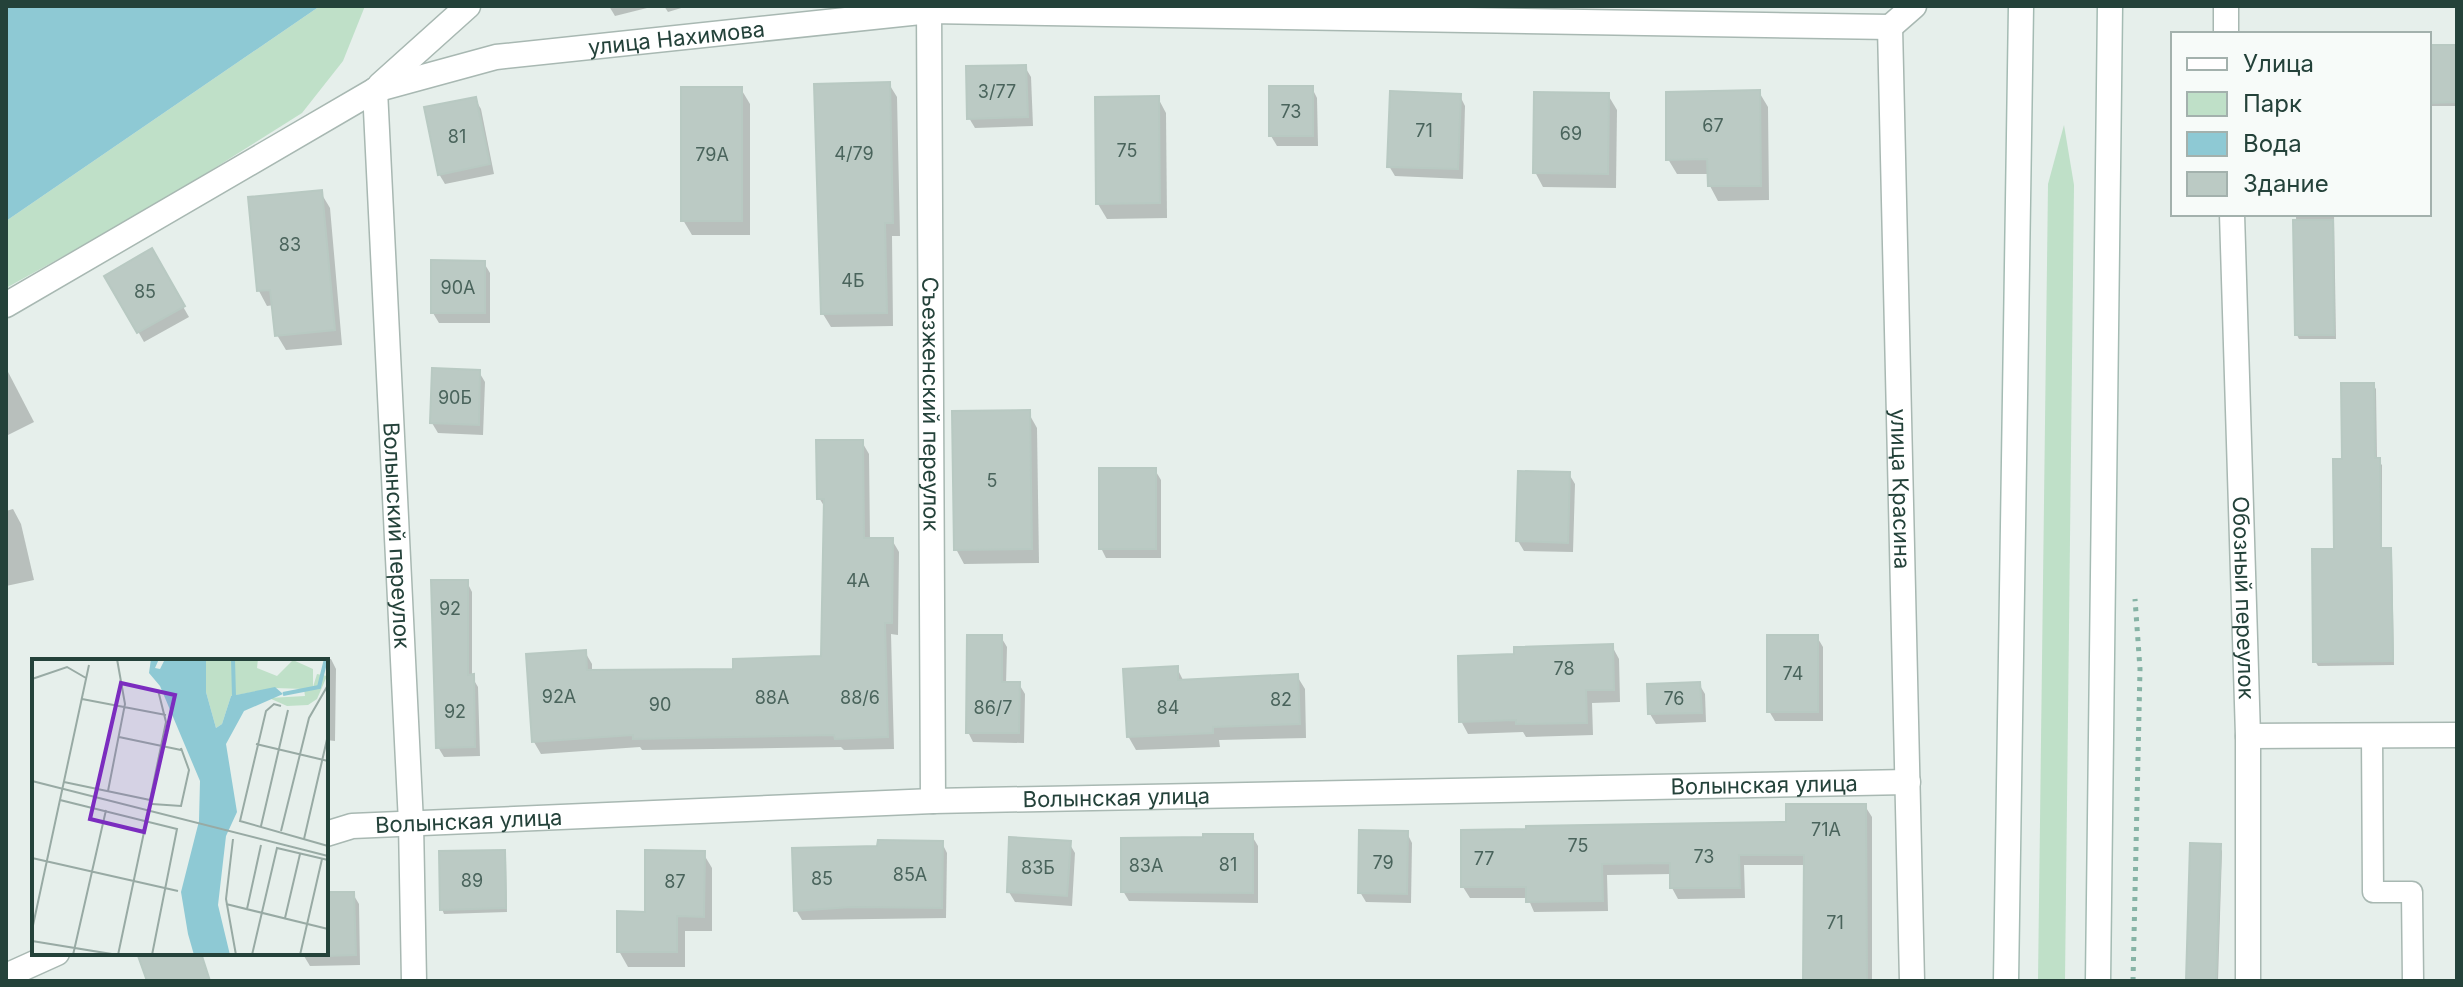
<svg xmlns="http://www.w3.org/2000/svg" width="2463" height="987" font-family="Inter,sans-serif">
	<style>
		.green { fill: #bfe0c8 }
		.water { fill: #8ec9d4 }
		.shadow { fill: #0003 }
		.building { fill: #bbcac4; stroke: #b8c9c2; stroke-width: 2 }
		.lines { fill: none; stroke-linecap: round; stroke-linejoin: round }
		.service-casing { stroke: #a8b8b2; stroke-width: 23 }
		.minor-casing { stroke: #a8b8b2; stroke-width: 27 }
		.secondary-casing { stroke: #a4bbb3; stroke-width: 27 }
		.path { stroke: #86b3a5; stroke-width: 5; stroke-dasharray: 4 6; stroke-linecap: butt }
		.service { stroke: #fff; stroke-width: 20 }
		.minor { stroke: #fff; stroke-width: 24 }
		.secondary { stroke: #fff; stroke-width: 24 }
		.labels { text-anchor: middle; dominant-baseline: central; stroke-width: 6; stroke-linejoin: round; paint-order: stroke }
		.number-label { font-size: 18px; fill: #4a645c }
		.street-label { font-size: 22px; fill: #24423a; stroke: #f7fbf9 }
		.inset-river { fill: none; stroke: #8ec9d4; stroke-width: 4 }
		.inset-road { fill: none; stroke: #98aaa4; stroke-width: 2 }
		.view { fill: #7b2cbf; fill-opacity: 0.15; stroke: #7b2cbf; stroke-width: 4 }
		.inset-edge { fill: none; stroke: #24423a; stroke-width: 4 }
	</style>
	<rect width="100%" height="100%" fill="#e6efeb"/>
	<g class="green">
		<path d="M320 6H365L343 61 302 113 156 205 6 288V221Z"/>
		<path d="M2064 125 2074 185 2065 981H2038L2048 184Z"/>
	</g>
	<path class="water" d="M6 6H320L6 221Z"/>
	<g class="shadow">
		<path d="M609 6H655L615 16Z"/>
		<path d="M664 6H688L668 12Z"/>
		<rect x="2429" y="47" width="28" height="59"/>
		<path d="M1025 67 1031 77 1033 126 975 128 969 118Z"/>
		<path d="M889 84 897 97 900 236H892L893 326 831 327 823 314Z"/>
		<path d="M1312 88 1317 98 1318 146H1277L1271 136Z"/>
		<path d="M741 89 750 104V235H692L683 220Z"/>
		<path d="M1759 92 1768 107 1769 200 1718 201 1710 186 1709 174H1677L1668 159Z"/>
		<path d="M1608 95 1617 110 1616 188 1543 187 1535 172Z"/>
		<path d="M1460 96 1465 106 1463 179 1395 176 1389 166Z"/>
		<path d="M1158 98 1166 113 1167 218 1107 219 1098 204Z"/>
		<path d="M475 99 481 109 494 174 445 184 439 174Z"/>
		<path d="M321 193 330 208 342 345 286 350 277 335 274 305 267 306 259 291Z"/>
		<path d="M2296 214H2334L2336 339H2299L2297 335Z"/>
		<path d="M151 251 189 317 144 342 107 276Z"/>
		<path d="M484 263 490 273V323H439L433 313Z"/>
		<path d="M6 368 34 422 6 436Z"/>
		<path d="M479 372 485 382 483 435 438 433 432 423Z"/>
		<path d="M2373 385 2376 389 2377 460 2382 465V550H2390L2392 555 2394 665 2318 666 2315 661 2336 551 2344 461Z"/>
		<path d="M1028 412 1037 428 1039 563 964 564 956 549Z"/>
		<path d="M862 442 869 454 870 540H892L899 552 898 635 891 634 894 749 844 750 841 747 642 750 640 747 541 754 534 742 585 652 592 664V672L735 671 823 658 826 509 819 498Z"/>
		<path d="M1155 470 1161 480V558H1106L1101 548Z"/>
		<path d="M1569 474 1575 484 1573 552 1524 551 1518 541Z"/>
		<path d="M13 509 21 524 34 580 6 586V511Z"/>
		<path d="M467 582 472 592V677L478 687 480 756 444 757 438 747Z"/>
		<path d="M1001 637 1007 647 1006 684H1019L1025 694 1024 743 973 742 968 732Z"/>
		<path d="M1817 637 1823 647V721H1775L1769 711Z"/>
		<path d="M1612 646 1619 659 1620 702 1592 703 1593 735 1526 737 1523 732 1468 734 1461 721 1516 656Z"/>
		<path d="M282 658 331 659 336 669 335 741 326 740V661H282Z"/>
		<path d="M1177 668 1184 682 1297 676 1305 689 1306 738 1219 740 1220 747 1136 750 1128 736Z"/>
		<path d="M1699 684 1705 694 1706 722 1656 724 1650 714Z"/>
		<path d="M1865 806 1872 817V981H1805L1806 865H1744L1745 898 1678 899 1672 888V874L1607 875 1608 911 1534 912 1528 898H1470L1463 887 1788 824Z"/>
		<path d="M1407 833 1412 843 1411 903 1366 902 1360 892Z"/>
		<path d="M1252 836 1258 846V903L1129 901 1123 891Z"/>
		<path d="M942 843 947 853 946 918 802 920 796 910Z"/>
		<path d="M1069 843 1075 853 1072 906 1015 902 1009 892Z"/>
		<path d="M2219 846 2222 851 2218 981H2188Z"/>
		<path d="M503 852 506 856 507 912 444 914 442 909Z"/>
		<path d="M703 853 712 868V931H685V967H628L619 951 647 914Z"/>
		<path d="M326 894H353L359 904 360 965 310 966 304 956V953H326Z"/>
	</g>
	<g class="building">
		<path d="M2429 45H2457V102L2429 103Z"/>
		<path d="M1026 65 1028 117 967 119 966 66Z"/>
		<path d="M890 82 893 223H885L887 313 821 314 814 84Z"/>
		<rect x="1269" y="86" width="44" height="50"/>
		<rect x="681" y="87" width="61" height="134"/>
		<path d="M1760 90 1761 186H1708L1707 159 1666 160V92Z"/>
		<path d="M1390 91 1461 94 1458 169 1387 167Z"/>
		<path d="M1534 92 1609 93 1608 174 1533 173Z"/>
		<path d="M1159 96 1160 203 1096 204 1095 97Z"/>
		<path d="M476 97 490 164 438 175 424 107Z"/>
		<path d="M322 190 335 330 275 336 270 290 257 291 248 197Z"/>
		<path d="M2293 220H2333L2334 335H2295Z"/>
		<path d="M152 248 185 306 137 333 104 276Z"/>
		<path d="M431 260 485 261V313H431Z"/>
		<path d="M432 368 480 370 479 425 430 423Z"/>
		<path d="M2341 383H2374L2375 458H2380L2381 548H2391L2393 661 2313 662 2312 549H2334L2333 459H2342Z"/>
		<path d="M1030 410 1032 549 954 550 952 411Z"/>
		<path d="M816 440H863L864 538H893L892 623H885L888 737 835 739 834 735 633 739V735L532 742 526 654 586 650 587 670 733 669V659L821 656 824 499H817Z"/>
		<rect x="1099" y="468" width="57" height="81"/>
		<path d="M1518 471 1570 472 1568 543 1516 541Z"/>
		<path d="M431 580H468V675L474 674 475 747 436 748Z"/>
		<path d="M967 635H1002V682H1020L1019 733H966Z"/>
		<rect x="1767" y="635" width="51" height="77"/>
		<path d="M1613 644 1614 690H1586L1587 723 1516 724V720L1459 722 1458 656 1514 654V647Z"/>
		<path d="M1178 666V680L1298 674 1300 724 1213 727V733L1127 737 1123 669Z"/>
		<path d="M1700 682 1702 713 1648 714 1647 684Z"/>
		<path d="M1786 804H1866L1867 981H1803L1804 855H1739L1740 888H1670V863L1602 864 1603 901 1526 902V887H1461V830L1526 829V826L1786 822Z"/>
		<path d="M1359 830 1408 831 1407 894 1358 893Z"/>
		<path d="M1203 834H1253V893L1121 892V838L1203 837Z"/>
		<path d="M1009 837 1071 841 1067 896 1007 892Z"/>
		<path d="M878 840 943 841 942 908 852 907 794 911 792 848 877 846Z"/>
		<path d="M2190 843 2221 844 2216 981H2186Z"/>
		<path d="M505 850 506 908 440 910 439 851Z"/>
		<path d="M645 850 705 851 704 917 677 916V952H617V911L645 912Z"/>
		<path d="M326 892H354L356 955 326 956Z"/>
		<path d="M137 953H201L210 981H147Z"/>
	</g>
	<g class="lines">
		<g class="service-casing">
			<path id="service" d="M2372 735 2373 892H2412L2413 981"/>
		</g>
		<g class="minor-casing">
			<g id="minor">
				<path id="s1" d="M929 6 933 801"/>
				<path d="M2226 6V34"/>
				<path id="s2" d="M1890 27 1912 981"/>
				<path d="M1890 27 1914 6"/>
				<path d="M380 85 468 6"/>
				<path id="s3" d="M375 90 411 823 414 981"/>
				<path id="s4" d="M2232 214 2248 736V981"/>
				<path id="s5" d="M6 305 375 90 496 57 930 11 1890 27"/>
				<path d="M2248 736 2457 735"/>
				<path id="s6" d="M326 834 352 826 933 801 1908 782"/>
				<path d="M6 976 57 953"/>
			</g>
		</g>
		<g class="secondary-casing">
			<g id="secondary">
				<path d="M2006 981 2021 6"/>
				<path d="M2098 981 2110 6"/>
			</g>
		</g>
		<path class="path" d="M2133 981 2140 669 2135 599"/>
		<use href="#service" class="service"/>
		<use href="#minor" class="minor"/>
		<use href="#secondary" class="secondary"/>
	</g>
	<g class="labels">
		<g class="number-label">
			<text x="997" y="91">3/77</text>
			<text x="1291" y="111">73</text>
			<text x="1713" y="125">67</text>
			<text x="1424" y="130">71</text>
			<text x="1571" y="133">69</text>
			<text x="457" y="136">81</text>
			<text x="1127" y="150">75</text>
			<text x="854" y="153">4/79</text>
			<text x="712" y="154">79А</text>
			<text x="290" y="244">83</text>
			<text x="853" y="280">4Б</text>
			<text x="458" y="287">90А</text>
			<text x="145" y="291">85</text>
			<text x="455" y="397">90Б</text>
			<text x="992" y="480">5</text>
			<text x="858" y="580">4А</text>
			<text x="450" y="608">92</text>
			<text x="1564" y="668">78</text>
			<text x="1793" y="673">74</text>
			<text x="559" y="696">92А</text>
			<text x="772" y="697">88А</text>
			<text x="860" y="697">88/6</text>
			<text x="1674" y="698">76</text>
			<text x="1281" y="699">82</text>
			<text x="660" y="704">90</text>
			<text x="993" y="707">86/7</text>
			<text x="1168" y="707">84</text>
			<text x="455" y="711">92</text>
			<text x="1826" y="829">71А</text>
			<text x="1578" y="845">75</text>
			<text x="1704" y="856">73</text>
			<text x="1484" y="858">77</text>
			<text x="1383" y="862">79</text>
			<text x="1228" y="864">81</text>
			<text x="1146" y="865">83А</text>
			<text x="1038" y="867">83Б</text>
			<text x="910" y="874">85А</text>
			<text x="822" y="878">85</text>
			<text x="472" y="880">89</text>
			<text x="675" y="881">87</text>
			<text x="1835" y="922">71</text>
		</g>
		<g class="street-label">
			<text stroke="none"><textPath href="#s5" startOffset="734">улица Нахимова</textPath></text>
			<text stroke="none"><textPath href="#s1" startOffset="398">Съезженский переулок</textPath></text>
			<text stroke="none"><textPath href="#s2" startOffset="462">улица Красина</textPath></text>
			<text stroke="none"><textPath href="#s3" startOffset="446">Волынский переулок</textPath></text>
			<text stroke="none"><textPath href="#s4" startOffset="384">Обозный переулок</textPath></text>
			<text stroke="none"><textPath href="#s6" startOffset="1440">Волынская улица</textPath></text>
			<text stroke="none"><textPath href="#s6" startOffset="792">Волынская улица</textPath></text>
			<text stroke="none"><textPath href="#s6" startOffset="144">Волынская улица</textPath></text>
		</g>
	</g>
	<g transform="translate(32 659)">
		<rect width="296" height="296" fill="#e6efeb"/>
		<path d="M174 0H226L225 9 245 17 261 1 281 10V28L285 15 295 17 285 40 276 46 255 47 237 39 273 37 272 30 243 29 199 37 190 65 184 69 174 33Z" fill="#bfe0c8"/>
		<path d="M119 0H127L123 9 128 10 133 0H174V33L184 69 190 65 199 37 243 28 251 35 212 52 194 85 205 153 194 177 186 246 198 296H162L156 275 149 233 167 162 168 122 128 27 117 14Z" fill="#8ec9d4"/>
		<path class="inset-river" d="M201 0 202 38M251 35 287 28 294 0"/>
		<path class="inset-road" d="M0 20 35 8 54 19M50 40 134 56M249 47 242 45 234 52 208 162 296 187M87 78 149 91M224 85 296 102M0 122 296 197M32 123 118 141M76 132 93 45 85 0M28 141 145 170 120 296M118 141 134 63 126 31M120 145 149 147 157 111 149 89M229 167 256 51M249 172 277 59 296 26M201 180 194 240 204 296M272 180 296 76M0 199 146 232M194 245 296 270M215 250 229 186M253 259 268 195M0 271 57 6M0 282 86 296 115 159M41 296 74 151M220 296 245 189 296 201M268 296 290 200"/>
		<path class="view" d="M89 24 143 36 112 173 58 160Z"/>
		<rect width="296" height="296" class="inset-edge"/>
	</g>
	<rect width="2463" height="987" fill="none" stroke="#24423a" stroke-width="16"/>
	<rect x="2171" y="32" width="260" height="184" fill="#f7fbf9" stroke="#a3b1ad" stroke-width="2"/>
	<rect x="2187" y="58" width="40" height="12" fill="#ffffff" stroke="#a3b1ad" stroke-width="2"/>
	<text x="2243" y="72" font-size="24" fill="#24423a">Улица</text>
	<rect x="2187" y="92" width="40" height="24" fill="#bfe0c8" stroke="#a3b1ad" stroke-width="2"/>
	<text x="2243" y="112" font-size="24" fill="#24423a">Парк</text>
	<rect x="2187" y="132" width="40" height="24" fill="#8ec9d4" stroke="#a3b1ad" stroke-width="2"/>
	<text x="2243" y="152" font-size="24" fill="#24423a">Вода</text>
	<rect x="2187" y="172" width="40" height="24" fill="#bbcac4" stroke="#a3b1ad" stroke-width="2"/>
	<text x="2243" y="192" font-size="24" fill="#24423a">Здание</text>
</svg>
